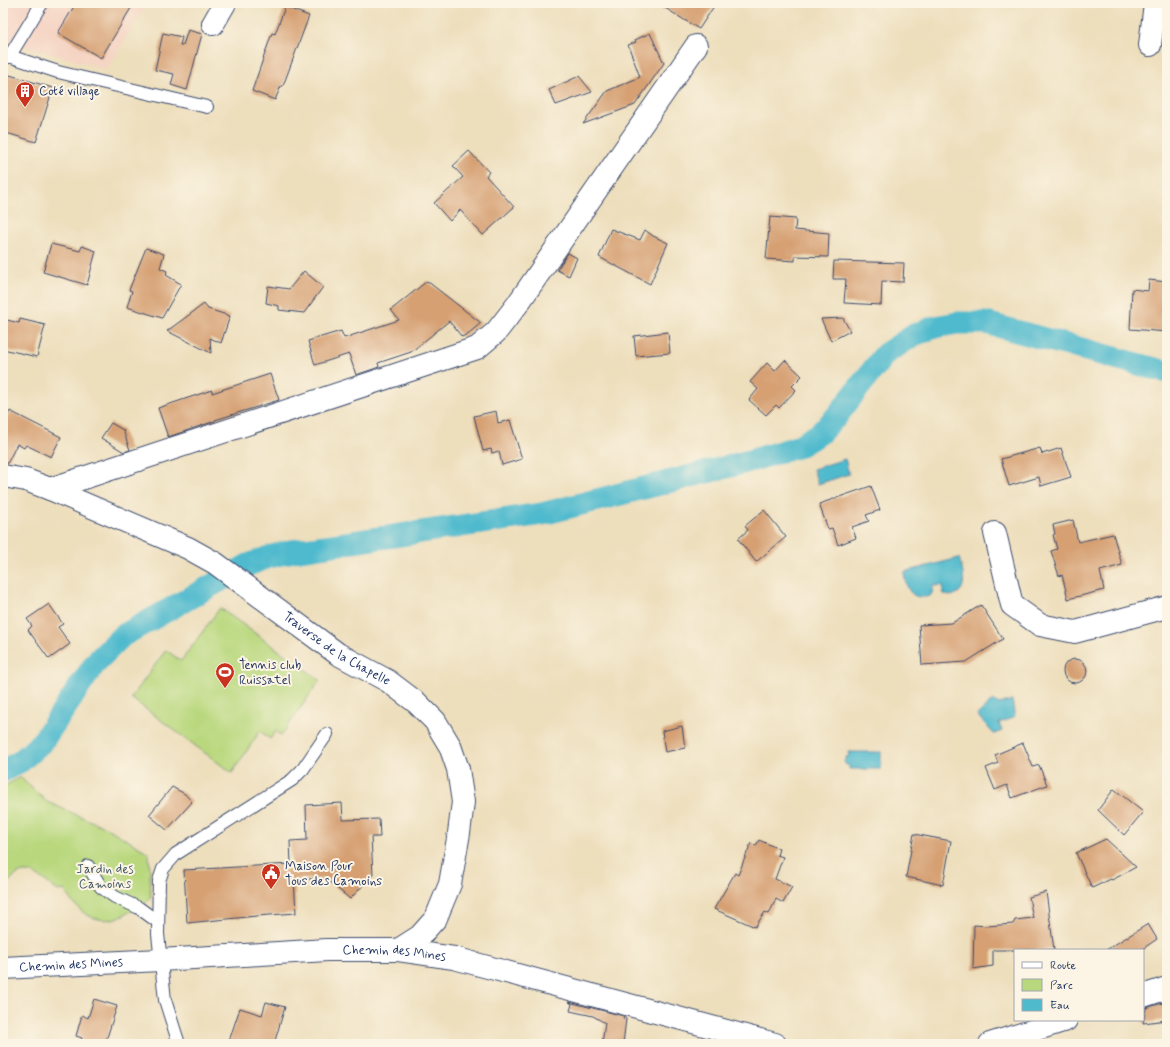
<svg xmlns="http://www.w3.org/2000/svg" width="1170" height="1047" font-family="Mynerve,sans-serif">
	<style>
		.built { fill: #f5d3c2 }
		.green { fill: #b9d87e; stroke: #6a846e }
		.water { fill: #50bacd; stroke: #367496 }
		.lines { fill: none; stroke-linecap: round; stroke-linejoin: round }
		.canal { stroke: #50bacd; stroke-width: 23 }
		.building { fill: #d6a073 }
		.lane-casing { stroke: #3a496c; stroke-width: 14 }
		.street-casing { stroke: #3a496c; stroke-width: 24 }
		.lane { stroke: #fff; stroke-width: 12 }
		.street { stroke: #fff; stroke-width: 22 }
		.labels { text-anchor: middle; dominant-baseline: central; stroke-width: 4; stroke-linejoin: round; paint-order: stroke }
		.poi-label { font-size: 13px; fill: #1b2f5e; stroke: #fcf5e5; text-anchor: start }
		.street-label { font-size: 13px; fill: #1b2f5e; stroke: #fcf5e5 }
		.park-label { font-size: 13px; fill: #425966; stroke: #fcf5e5 }
	</style>
	<rect width="100%" height="100%" fill="#fcf5e5"/>
	<filter id="ink" filterUnits="userSpaceOnUse"><feTurbulence type="fractalNoise" baseFrequency=".025" numOctaves="2"/><feDisplacementMap in="SourceGraphic" scale="8" xChannelSelector="R" yChannelSelector="G"/><feConvolveMatrix kernelMatrix="1 2 1 2 8 2 1 2 1" color-interpolation-filters="sRGB"/></filter>
	<filter id="wash" filterUnits="userSpaceOnUse"><feTurbulence type="fractalNoise" baseFrequency=".012" numOctaves="4" result="noise"/><feDisplacementMap in="SourceGraphic" scale="16" xChannelSelector="R" yChannelSelector="G"/><feGaussianBlur stdDeviation="0.9" result="paint"/><feColorMatrix in="noise" values="0 0 0 0 0 0 0 0 0 0 0 0 0 0 0 0 0 1.4 0 .05"/><feComposite in="paint" operator="in"/></filter>
	<g filter="url(#wash)">
		<rect width="100%" height="100%" fill="#eddebc"/>
		<path class="built" d="M7 3H147L107 69 17 44 3 37V9Z"/>
		<g class="green">
			<path d="M220 608 320 680 281 736 276 731 270 739 260 731 232 773 131 698 166 650 181 661Z"/>
			<path d="M20 777 47 802 107 828 147 852 149 855 151 895C148 904 141 906 133 910 128 913 122 916 116 918 93 925 75 909 64 890L58 891C36 874 22 859 3 890V787Z"/>
		</g>
		<g class="water">
			<path d="M845 459 849 474 818 484 813 469Z"/>
			<path d="M959 558C962 569 969 588 956 594 951 597 947 596 943 593V585L933 586 932 593 930 596C910 601 906 588 904 572Z"/>
			<path d="M993 700 999 704 1012 700 1015 717 999 723 1002 731 994 734 977 715Z"/>
			<path d="M848 752H881V769H849V765H846L844 762 846 757 849 756Z"/>
		</g>
		<g class="lines">
			<path class="canal" d="M3 771 21 761 42 742 96 662 122 636 248 565 269 557 292 551 542 514 746 462 797 447 819 434 836 417 885 354 914 335 935 327 957 323H986L1167 372"/>
		</g>
		<g id="blocks">
			<g class="building">
				<path d="M76 3H134L101 58 58 33Z"/>
				<path d="M657 3H716L699 29Z"/>
				<path d="M285 7 309 16 283 86H281L275 100 252 91 272 33 275 34Z"/>
				<path d="M188 30 202 34 187 90 171 85 174 74 155 70 163 33 182 37 180 45H183Z"/>
				<path d="M650 33 664 63 635 105 583 124 607 91 640 77 628 45 636 42 635 40Z"/>
				<path d="M3 73 53 88 36 142 3 132Z"/>
				<path d="M579 76 592 92 556 105 549 90Z"/>
				<path d="M469 151 489 172 486 176 514 207 483 235 460 210 450 221 434 203 463 177 453 166Z"/>
				<path d="M770 217 796 219 795 230 829 233 828 257 795 256V261L766 259Z"/>
				<path d="M611 229 640 240 645 230 653 236 668 243 650 284 599 257Z"/>
				<path d="M51 244 80 251 82 246 96 251 87 285 43 272Z"/>
				<path d="M146 248 164 254 160 268 167 271 166 275 181 284 162 318 127 307 132 291 129 290Z"/>
				<path d="M568 253 577 258 569 276 557 270Z"/>
				<path d="M834 261 904 263 903 282 882 281 881 305 844 303 846 279H833Z"/>
				<path d="M304 271 323 287 304 313 279 310V306L266 303 268 286 289 289Z"/>
				<path d="M1149 280 1167 282V332L1130 329 1132 289 1148 291Z"/>
				<path d="M427 281 481 323 469 333 462 337 449 321 411 352 378 363 379 367 356 375 349 354 315 365 308 341 341 331 344 338 399 320 391 310Z"/>
				<path d="M204 304 208 309 230 316 221 343 210 338 211 353 167 331Z"/>
				<path d="M843 318 850 331 831 341 821 319Z"/>
				<path d="M3 319 19 323 20 319 45 325 37 357 3 349Z"/>
				<path d="M668 332 670 353 636 356 634 336Z"/>
				<path d="M785 360 802 376 792 386 796 390 779 408 776 405 766 415 749 400 758 389 750 382 767 363 775 371Z"/>
				<path d="M270 374 279 400 215 420V421L168 437 158 408 212 390V393Z"/>
				<path d="M10 411 61 437 51 457 26 445 24 448 17 444 7 464H3V424Z"/>
				<path d="M496 411 498 423 510 420 522 459 502 465 499 451 492 453 491 449 483 451 474 416Z"/>
				<path d="M111 423 123 430 130 450 124 452 101 438Z"/>
				<path d="M1040 448 1042 454 1061 448 1071 477 1041 486 1039 477 1009 486 1001 459Z"/>
				<path d="M871 486 880 510 866 515 869 521 852 527 856 538 838 545 832 528 828 529 819 504Z"/>
				<path d="M764 510 786 537 756 562 738 539 748 530 745 526Z"/>
				<path d="M1073 520 1078 542 1113 534 1122 565 1100 571 1104 590 1068 599 1062 575 1059 576 1051 551 1057 549 1053 535 1055 534 1053 525Z"/>
				<path d="M49 604 63 624 58 627 70 644 49 659 28 630 32 626 27 619Z"/>
				<path d="M981 605 1003 639 966 662 922 665 919 625 952 623Z"/>
				<circle cx="1075" cy="671" r="12"/>
				<path d="M682 726 685 748 665 752 662 731Z"/>
				<path d="M1023 743 1033 767 1039 765 1047 785 1012 798 1007 785 995 790 986 768 998 763 995 755Z"/>
				<path d="M172 787 185 794 192 802 167 830 149 815Z"/>
				<path d="M1114 789 1143 812 1124 835 1098 810Z"/>
				<path d="M342 803 343 820 379 819 380 837H371L373 875 350 899 326 879H294L296 913 257 916 187 923 184 870 291 864 290 841 307 840 306 805Z"/>
				<path d="M914 834 951 841 943 885 906 877Z"/>
				<path d="M1106 839 1136 867 1112 880 1111 879 1092 888 1076 853Z"/>
				<path d="M759 840 779 849 777 855 783 857 775 879 792 887 783 903 776 899 769 914 765 912 755 927 714 909 735 873 738 875 751 843 756 846Z"/>
				<path d="M1046 892 1054 950H993V966L973 969 974 925 987 926 1013 924 1015 920 1033 918 1029 897Z"/>
				<path d="M1148 924 1157 939 1141 950H1106Z"/>
				<path d="M94 999 117 1006 105 1044H80L82 1038 76 1036 82 1015 88 1018Z"/>
				<path d="M266 1002 285 1007 274 1044H228L240 1008 262 1015Z"/>
				<path d="M569 1002 624 1016 623 1018 626 1019 623 1044H602L605 1023 593 1016 570 1011 572 1004Z"/>
				<path d="M1163 1003 1167 1011V1020L1143 1023 1146 1008Z"/>
			</g>
		</g>
	</g>
	<g filter="url(#ink)">
		<use href="#blocks" fill-opacity="0" stroke="#3a496c" stroke-width="1"/>
		<g class="lines">
			<g class="lane-casing">
				<g id="lane">
					<path d="M3 54 58 72 207 107"/>
					<path d="M9 57 42 3"/>
					<path d="M88 866 101 887 115 897 139 908 158 922"/>
					<path d="M179 1044 165 1000 158 934 159 881 163 869 176 854 292 780 303 769 327 734"/>
				</g>
			</g>
			<g class="street-casing">
				<g id="street">
					<path d="M213 24 225 3"/>
					<path d="M1150 45 1155 3"/>
					<path id="s1" d="M3 476 26 480 50 489 188 548 215 563 338 654 388 681 417 703 435 721 450 746 458 769 463 802 459 833 450 884 436 918 420 936 398 950"/>
					<path d="M50 489 477 348 496 332 517 305 696 46"/>
					<path d="M995 533 1012 605 1040 625 1075 632 1167 607"/>
					<path id="s2" d="M3 968 160 960 327 950H398L454 958 775 1044"/>
					<path d="M1143 996 1167 988"/>
					<path d="M990 1044 1066 1020"/>
				</g>
			</g>
			<use href="#lane" class="lane"/>
			<use href="#street" class="street"/>
		</g>
	</g>
	<defs>
		<g id="building-pin" transform="scale(1)"><path d="M0 17L-7.5 6A9.5 9.5 0 1 1 7.5 6Z" fill="#c8321e" stroke="#fcf5e5"/><path d="M-4-6H4V6H1V3H-1V6H-4ZM-2.5-4.3h1.7v1.8h-1.7ZM.8-4.3h1.7v1.8H.8ZM-2.5-1h1.7V.8h-1.7ZM.8-1h1.7V.8H.8Z" fill="#fff"/></g>
		<g id="stadium-pin" transform="scale(1)"><path d="M0 17L-7.5 6A9.5 9.5 0 1 1 7.5 6Z" fill="#c8321e" stroke="#fcf5e5"/><path d="M0-5a6.5 5 0 1 0 0 10a6.5 5 0 1 0 0-10ZM-3.5-1.8h7v3.6h-7Z" fill="#fff"/></g>
		<g id="civic-pin" transform="scale(1)"><path d="M0 17L-7.5 6A9.5 9.5 0 1 1 7.5 6Z" fill="#c8321e" stroke="#fcf5e5"/><path d="M-.6-6.5H3V-4.5H.6V-3L4-1V1h2V6H-6V1h2V-1L-.6-3ZM-1.2 2.5V6h2.4V2.5Z" fill="#fff"/></g>
	</defs>
	<g fill-rule="evenodd">
		<use href="#building-pin" x="25" y="91"/>
		<use href="#stadium-pin" x="225" y="672"/>
		<use href="#civic-pin" x="271" y="873"/>
	</g>
	<g class="labels">
		<g class="poi-label">
			<text x="39" y="91">Coté village</text>
			<text x="239" y="665">Tennis club<tspan x="239" dy="15">Ruissatel</tspan></text>
			<text x="285" y="866">Maison Pour<tspan x="285" dy="15">Tous des Camoins</tspan></text>
		</g>
		<g class="street-label">
			<text stroke="none"><textPath href="#s1" startOffset="379">Traverse de la Chapelle</textPath></text>
			<text stroke="none"><textPath href="#s2" startOffset="392">Chemin des Mines</textPath></text>
			<text stroke="none"><textPath href="#s2" startOffset="68">Chemin des Mines</textPath></text>
		</g>
		<g class="park-label">
			<text x="105" y="869">Jardin des<tspan x="105" dy="15">Camoins</tspan></text>
		</g>
	</g>
	<rect width="1170" height="1047" fill="none" stroke="#fcf5e5" stroke-width="16"/>
	<rect x="1014" y="949" width="130" height="72" fill="#fcf5e5" stroke="#a2a6af"/>
	<rect x="1022" y="962" width="20" height="6" fill="#ffffff" stroke="#a2a6af"/>
	<text x="1050" y="969" font-size="12" fill="#1b2f5e">Route</text>
	<rect x="1022" y="979" width="20" height="12" fill="#b9d87e" stroke="#a2a6af"/>
	<text x="1050" y="989" font-size="12" fill="#1b2f5e">Parc</text>
	<rect x="1022" y="999" width="20" height="12" fill="#50bacd" stroke="#a2a6af"/>
	<text x="1050" y="1009" font-size="12" fill="#1b2f5e">Eau</text>
</svg>
